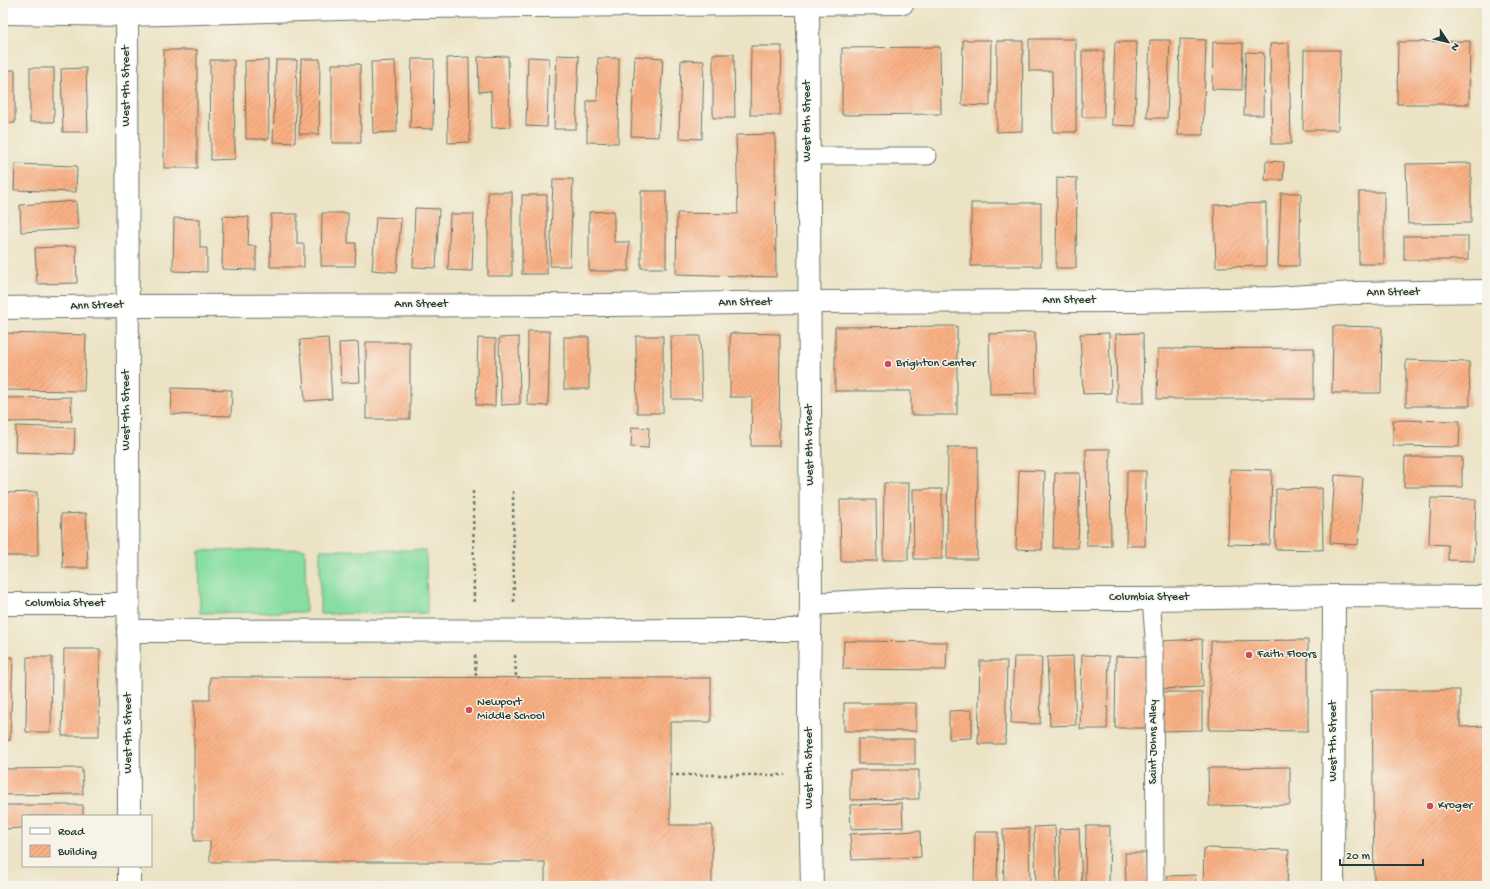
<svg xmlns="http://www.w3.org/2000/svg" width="1490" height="889" font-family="'Gochi Hand',sans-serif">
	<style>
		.garden { fill: #86dea2; stroke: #528e6b }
		.building { fill: url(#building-hatch) }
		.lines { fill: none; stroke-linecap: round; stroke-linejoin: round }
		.service-casing { stroke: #677767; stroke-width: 19 }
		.pedestrian-casing { stroke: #677767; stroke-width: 24 }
		.minor-casing { stroke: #677767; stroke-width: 24 }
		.tertiary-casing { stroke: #677767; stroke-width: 24 }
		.path { stroke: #677767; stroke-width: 2.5; stroke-dasharray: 3 3; stroke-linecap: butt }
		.service { stroke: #fff; stroke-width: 17 }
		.pedestrian { stroke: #fff; stroke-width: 22 }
		.minor { stroke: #fff; stroke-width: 22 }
		.tertiary { stroke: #fff; stroke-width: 22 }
		.poi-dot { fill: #d1495b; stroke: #f7f3e8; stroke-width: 1.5 }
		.labels { text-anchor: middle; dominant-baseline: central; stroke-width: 3; stroke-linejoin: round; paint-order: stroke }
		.street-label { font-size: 12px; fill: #1f3d34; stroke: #f7f3e8 }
		.poi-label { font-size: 12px; fill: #1f3d34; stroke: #f7f3e8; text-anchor: start }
	</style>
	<defs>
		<pattern id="building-hatch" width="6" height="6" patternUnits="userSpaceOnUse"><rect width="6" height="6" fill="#f9b084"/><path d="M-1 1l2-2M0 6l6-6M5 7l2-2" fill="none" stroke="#d59873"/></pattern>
	</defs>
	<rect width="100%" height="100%" fill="#f7f3e8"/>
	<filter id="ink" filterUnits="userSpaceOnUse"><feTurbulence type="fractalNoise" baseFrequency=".025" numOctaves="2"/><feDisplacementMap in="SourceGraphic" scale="8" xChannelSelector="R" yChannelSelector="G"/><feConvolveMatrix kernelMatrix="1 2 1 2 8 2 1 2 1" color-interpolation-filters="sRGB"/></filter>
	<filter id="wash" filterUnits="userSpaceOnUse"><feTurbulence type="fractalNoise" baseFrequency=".012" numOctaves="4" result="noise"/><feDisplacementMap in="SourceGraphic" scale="16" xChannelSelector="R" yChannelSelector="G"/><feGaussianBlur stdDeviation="0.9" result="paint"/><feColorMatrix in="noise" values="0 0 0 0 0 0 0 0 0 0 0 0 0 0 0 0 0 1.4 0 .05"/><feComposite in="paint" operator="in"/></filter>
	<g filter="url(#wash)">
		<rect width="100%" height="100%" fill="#ece3c5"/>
		<g class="garden">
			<path d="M305 549 306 612 200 613 199 551Z"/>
			<path d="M320 550H426L427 613 320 614Z"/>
		</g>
		<g id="blocks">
			<g class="building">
				<path d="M1029 39H1076V132H1053L1052 71H1029Z"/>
				<path d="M1180 39 1206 40 1203 135H1178Z"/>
				<path d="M963 40H991L990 106 962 105Z"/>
				<path d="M1150 40H1170L1167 118H1147Z"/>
				<path d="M997 41H1023L1022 131 997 132Z"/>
				<path d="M1470 41 1469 104H1397L1398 42Z"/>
				<path d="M1115 42H1137L1135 126 1112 125Z"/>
				<path d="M1213 42 1243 43 1242 90 1212 89Z"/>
				<path d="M1289 43 1291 144H1272L1270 44Z"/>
				<path d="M751 46H782L780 115H750Z"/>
				<path d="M940 47 941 114 842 115V48Z"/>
				<rect x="164" y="50" width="33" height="118"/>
				<path d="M1304 50H1340L1338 130H1303Z"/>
				<rect x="1082" y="51" width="22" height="66"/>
				<path d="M1246 52 1264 53 1263 115H1244Z"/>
				<path d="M713 54H734L735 118H713Z"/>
				<path d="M557 55 579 56 576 129H554Z"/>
				<path d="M508 56 510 127 492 128 491 91 479 92 478 57Z"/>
				<path d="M635 56 663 58 658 137 631 136Z"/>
				<path d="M469 57 470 142 448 143 447 58Z"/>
				<path d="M528 57 549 58 547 127 526 126Z"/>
				<path d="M598 58H619L618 143 587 142V101H597Z"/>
				<path d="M301 59H320L319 134H299Z"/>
				<path d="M412 59H434L433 129 410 128Z"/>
				<path d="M210 60H234L235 159 211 160Z"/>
				<path d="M268 60 269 139H246L245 61Z"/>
				<path d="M276 60H297L295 143 273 142Z"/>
				<path d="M681 60 704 61 702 139 679 138Z"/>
				<path d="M395 61 397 132 373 133 371 62Z"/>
				<path d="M332 64H360L361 143H332Z"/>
				<rect x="30" y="68" width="24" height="54"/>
				<path d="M86 68 88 132H63L61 69Z"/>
				<path d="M3 70H15V123L3 124Z"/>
				<path d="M775 134 776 277 676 274 677 213 738 214 736 135Z"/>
				<path d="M1266 161 1284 162 1283 180H1265Z"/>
				<path d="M1471 163V223L1408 224 1406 164Z"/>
				<path d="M15 164 77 166 76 192 14 190Z"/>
				<path d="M1057 177 1077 178 1076 268H1056Z"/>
				<path d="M553 179H573L570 266H550Z"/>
				<rect x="641" y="191" width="25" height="77"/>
				<rect x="488" y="192" width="24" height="84"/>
				<rect x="1359" y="192" width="25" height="72"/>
				<path d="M1281 193H1301L1299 266H1278Z"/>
				<rect x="522" y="195" width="25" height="79"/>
				<path d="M3 197H6L5 280H3Z"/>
				<path d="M76 201 78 229 21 232 20 205Z"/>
				<rect x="971" y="203" width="70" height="63"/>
				<path d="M1266 203V266L1216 267 1214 205Z"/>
				<path d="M415 208 439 209 436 268 413 267Z"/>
				<path d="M614 211V242H629V271H589V212Z"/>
				<path d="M322 213H348V243H356L355 266H321Z"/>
				<path d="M271 214H297V244H304V267H270Z"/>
				<path d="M450 214H474L472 271 448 270Z"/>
				<path d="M223 216 249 217 248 246H256V270L222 269Z"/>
				<path d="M376 217 401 218 397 272 372 270Z"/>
				<path d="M174 218 200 219V248H207V272L173 271Z"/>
				<rect x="1404" y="236" width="64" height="24"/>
				<path d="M76 246 77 283 37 284 35 248Z"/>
				<path d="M957 326V415H911V391H835V327Z"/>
				<path d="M1333 326 1382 327 1381 393H1332Z"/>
				<path d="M528 331H550L548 406 527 405Z"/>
				<path d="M1035 332 1036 393 990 394 989 334Z"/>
				<path d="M3 333 86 335 84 391 3 390Z"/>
				<path d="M730 333 780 334 779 446H751L752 397H730Z"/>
				<path d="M1109 333 1111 393 1083 394 1080 334Z"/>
				<path d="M1143 333 1144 403H1117L1116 334Z"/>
				<path d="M636 336H663V413H637Z"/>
				<path d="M671 336H700L702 399H672Z"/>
				<path d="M519 337 520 404 501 405 499 338Z"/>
				<rect x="564" y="337" width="25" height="52"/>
				<path d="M328 338 332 399 305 401 300 340Z"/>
				<path d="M478 338 496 339 495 406 476 405Z"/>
				<path d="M358 342 360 382 341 383 339 343Z"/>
				<rect x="366" y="342" width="44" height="77"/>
				<path d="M1314 348V399H1157L1158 349Z"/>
				<path d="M1406 360 1469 362 1470 406H1406Z"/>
				<path d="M172 388 232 390 231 416 171 414Z"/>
				<path d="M71 397 72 421 7 422 6 398Z"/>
				<path d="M1393 420 1460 421 1459 447 1393 446Z"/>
				<path d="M16 426 75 428 74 454 15 452Z"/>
				<path d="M632 427 649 428 648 448 631 447Z"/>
				<path d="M948 447H978L977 559H947Z"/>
				<path d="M1086 449H1110L1111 546H1087Z"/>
				<path d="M1405 457H1462V487H1404Z"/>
				<path d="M1230 469 1272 470 1270 545 1228 544Z"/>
				<path d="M1019 470 1045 471 1042 550 1016 549Z"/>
				<path d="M1127 471H1146L1145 546H1126Z"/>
				<path d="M1055 473H1080L1078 548H1053Z"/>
				<path d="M1335 475 1363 477 1358 545 1330 543Z"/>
				<path d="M884 483H909L908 560H883Z"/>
				<path d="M1322 488 1323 550 1275 549 1276 489Z"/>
				<path d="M913 489H942V559H914Z"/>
				<path d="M37 492 38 556H3V493Z"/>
				<path d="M1431 498 1476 499 1474 561 1448 560V545L1429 544Z"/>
				<path d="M840 500H876L877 561H841Z"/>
				<path d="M86 513 88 568H63L61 514Z"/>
				<path d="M1202 639 1203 687 1162 689 1161 641Z"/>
				<path d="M1308 640V731L1209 730 1211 641Z"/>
				<path d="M844 641 947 642 946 670 843 669Z"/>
				<path d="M64 649H100L99 736H62Z"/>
				<path d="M1082 655 1109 656 1107 729H1080Z"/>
				<path d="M1073 656 1076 725 1050 726 1047 657Z"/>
				<path d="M1116 656 1147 657 1146 728H1115Z"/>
				<path d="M3 657H13L10 740H3Z"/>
				<path d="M27 657H52L51 732H26Z"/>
				<path d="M1014 657H1042L1040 724 1011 723Z"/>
				<path d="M980 661H1007L1005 744H978Z"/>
				<path d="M210 677 711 678V722H670V825H712V885H545V862H210V841H194V700H210Z"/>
				<path d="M1372 690H1460V727L1487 726V886H1374Z"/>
				<path d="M1163 692H1202V730L1163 731Z"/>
				<rect x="844" y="703" width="72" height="28"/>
				<path d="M972 710V738L949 739V711Z"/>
				<rect x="858" y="739" width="57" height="25"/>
				<path d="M1290 767V805L1209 806 1208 768Z"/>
				<path d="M82 768 83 794 3 795V769Z"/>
				<path d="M850 770H919V799L850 800Z"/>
				<path d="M902 803 903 827 851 829 850 805Z"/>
				<path d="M3 805H83V816H23V828L3 829Z"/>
				<path d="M1055 826 1057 885 1036 886 1034 827Z"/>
				<path d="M1086 826H1110L1109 886H1085Z"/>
				<path d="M1029 828 1030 886H1004L1003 829Z"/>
				<path d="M1079 828 1082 886H1061L1059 829Z"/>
				<path d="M920 831 921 857 852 860 850 834Z"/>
				<path d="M975 832H998L997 886H974Z"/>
				<path d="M1204 848 1289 850 1287 886H1203Z"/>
				<path d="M1125 853H1146L1147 886H1126Z"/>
				<path d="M1195 875 1196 886H1167V876Z"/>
			</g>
		</g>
	</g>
	<g filter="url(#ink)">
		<use href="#blocks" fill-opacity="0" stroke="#677767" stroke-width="1"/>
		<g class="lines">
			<g class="service-casing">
				<g id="service">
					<path d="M808 156H928"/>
					<path d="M1151 599 1154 637 1155 886"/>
				</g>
			</g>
			<g class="pedestrian-casing">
				<path id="pedestrian" d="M128 631 810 630"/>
			</g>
			<g class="minor-casing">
				<g id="minor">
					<path d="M127 3 129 816"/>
					<path d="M808 3 811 604C807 698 810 792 812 886"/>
					<path d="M3 308 127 306 613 305 809 302 1132 301 1276 298 1355 293 1487 291"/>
					<path d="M3 604H128"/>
					<path d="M811 604 903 599H1151L1334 596 1487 597"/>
					<path d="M129 866V886"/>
					<path d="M1333 886 1334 596"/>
				</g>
			</g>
			<g class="tertiary-casing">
				<path id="tertiary" d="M3 13 127 15 411 7 903 3"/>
			</g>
			<g class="path">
				<path d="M473 491 474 604"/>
				<path d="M513 491 514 604"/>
				<path d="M475 655 476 677"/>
				<path d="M515 655 516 677"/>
				<path d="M670 775H785"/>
			</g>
			<use href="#service" class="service"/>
			<use href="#pedestrian" class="pedestrian"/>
			<use href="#minor" class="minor"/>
			<use href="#tertiary" class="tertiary"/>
		</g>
	</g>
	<g class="poi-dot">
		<circle cx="888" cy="364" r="4"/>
		<circle cx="1249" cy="655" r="4"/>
		<circle cx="469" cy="710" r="4"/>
		<circle cx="1430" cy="806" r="4"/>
	</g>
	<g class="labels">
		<g class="street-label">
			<text transform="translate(127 86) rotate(-90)">West 9th Street</text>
			<text transform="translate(808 121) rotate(-90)">West 8th Street</text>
			<text transform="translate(1393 293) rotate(-1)">Ann Street</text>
			<text x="1069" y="301">Ann Street</text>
			<text transform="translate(745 303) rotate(-1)">Ann Street</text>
			<text x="421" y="305">Ann Street</text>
			<text transform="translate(97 306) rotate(-2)">Ann Street</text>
			<text transform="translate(127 410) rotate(-90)">West 9th Street</text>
			<text transform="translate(810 445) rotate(-91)">West 8th Street</text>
			<text x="1149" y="598">Columbia Street</text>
			<text x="65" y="604">Columbia Street</text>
			<text transform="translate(129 733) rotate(-90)">West 9th Street</text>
			<text transform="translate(1334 741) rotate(-90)">West 7th Street</text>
			<text transform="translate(1154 742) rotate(-90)">Saint Johns Alley</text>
			<text transform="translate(810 768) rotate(-90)">West 8th Street</text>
		</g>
		<g class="poi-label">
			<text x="896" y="364">Brighton Center</text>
			<text x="1257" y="655">Faith Floors</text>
			<text x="477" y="703">Newport<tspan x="477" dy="14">Middle School</tspan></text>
			<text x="1438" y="806">Kroger</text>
		</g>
	</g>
	<rect width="1490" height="889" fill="none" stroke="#f7f3e8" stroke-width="16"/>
	<rect x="22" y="815" width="130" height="52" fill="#f7f3e8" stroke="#a1aaa0"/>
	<rect x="30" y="828" width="20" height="6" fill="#ffffff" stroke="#a1aaa0"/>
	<text x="58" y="835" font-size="12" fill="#1f3d34">Road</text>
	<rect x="30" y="845" width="20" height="12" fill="url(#building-hatch)" stroke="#a1aaa0"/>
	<text x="58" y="855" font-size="12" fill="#1f3d34">Building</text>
	<g transform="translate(1448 42) rotate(125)" stroke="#f7f3e8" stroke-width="3" paint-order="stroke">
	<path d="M0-3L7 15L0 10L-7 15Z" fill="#1f3d34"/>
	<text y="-6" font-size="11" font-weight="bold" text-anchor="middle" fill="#1f3d34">N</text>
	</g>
	<path d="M1340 859v6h83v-6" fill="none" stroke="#1f3d34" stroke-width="2"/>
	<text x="1346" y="859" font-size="12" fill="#1f3d34" stroke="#f7f3e8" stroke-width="3" paint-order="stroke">20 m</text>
</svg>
